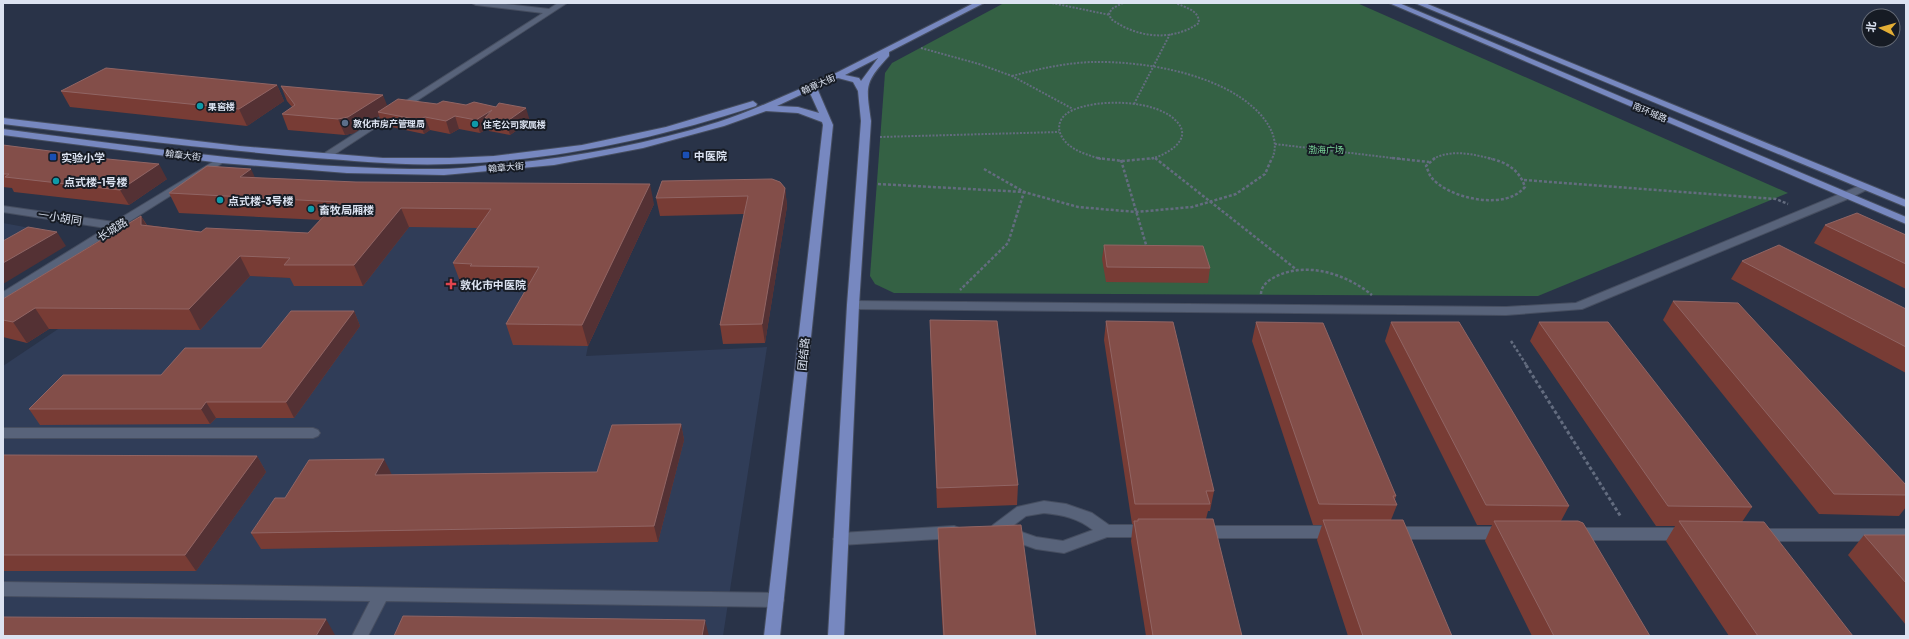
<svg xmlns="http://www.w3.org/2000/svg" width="1909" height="639" font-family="Barlow,'Noto Sans SC',sans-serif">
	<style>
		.built { fill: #303d58 }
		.green { fill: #346144 }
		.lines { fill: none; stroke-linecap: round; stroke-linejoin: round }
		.minor-casing { stroke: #464e60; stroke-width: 2 }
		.major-casing { stroke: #464e60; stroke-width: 2 }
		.path-far2 { stroke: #636c7f; stroke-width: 2; stroke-dasharray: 2 1.5; stroke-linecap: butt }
		.path-far1 { stroke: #636c7f; stroke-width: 2.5; stroke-dasharray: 3 2; stroke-linecap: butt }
		.path { stroke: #636c7f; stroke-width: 3; stroke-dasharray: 3.5 2.5; stroke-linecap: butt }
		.minor { fill: #58637a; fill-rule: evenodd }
		.major { fill: #7788c0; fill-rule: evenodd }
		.wall { fill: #783c35 }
		.shaded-wall { fill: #543134 }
		.building { fill: #834e49; stroke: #916564 }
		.culture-dot { fill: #0f9aa8; stroke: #161b24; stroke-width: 1.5 }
		.service-dot { fill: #5c6f8a; stroke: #161b24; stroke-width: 1.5 }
		.transit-dot { fill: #1a4fb4; stroke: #161b24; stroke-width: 1.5 }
		.health-dot { fill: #e0444e; stroke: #161b24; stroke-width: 1.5 }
		.labels { text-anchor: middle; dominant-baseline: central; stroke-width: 4; stroke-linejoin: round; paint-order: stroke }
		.far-street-label { font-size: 9px; fill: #dce3f1; stroke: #161b24 }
		.far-poi-label { font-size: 9px; font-weight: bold; fill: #dce3f1; stroke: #161b24; text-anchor: start }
		.far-park-label { font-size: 9px; fill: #7bd89b; stroke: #161b24 }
		.poi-label { font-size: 11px; font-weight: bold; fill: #dce3f1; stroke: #161b24; text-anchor: start }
		.street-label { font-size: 11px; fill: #dce3f1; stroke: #161b24 }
	</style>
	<rect width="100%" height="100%" fill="#293348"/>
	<g class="built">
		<path d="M654 204 588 346 586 356 767 347 723 636H3V366L146 270 290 278 344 221Z"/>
		<path d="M3 223 30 228 3 243Z"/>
	</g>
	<path class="green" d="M1004 3H1357L1788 193 1538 296 894 293 875 284 870 276 885 73 892 63Z"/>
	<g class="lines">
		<g class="minor-casing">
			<g id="minor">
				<path d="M472 3H497L549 9 558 3H567L329 158H323L321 156 323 154 543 13 476 5Z"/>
				<path d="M221 157 226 160 224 162 3 301V292L106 228 3 212V206L114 222Z"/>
				<path d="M1864 184 1869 187 1868 189 1850 198 1582 309 1506 315 853 309 847 305 853 301 1506 307 1576 303Z"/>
				<path d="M3 428H313L318 430 320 433 318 436 313 438H3Z"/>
				<path d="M1044 501 1066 504 1092 513 1109 525H1148L1153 527 1156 531 1153 535 1148 537H1107L1064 553 1036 549 1002 537 1000 534 993 533 990 529 993 525 1017 507ZM1044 513C1063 515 1078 518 1093 530L1063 541 1036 537 1010 528 1026 516Z"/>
				<path d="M954 526 959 528 962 532 959 536 954 538 841 545 836 543 833 539 836 535 841 533Z"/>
				<path d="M1201 526H1334L1339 528 1342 532 1339 536 1334 538H1201L1196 536 1193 532 1196 528Z"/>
				<path d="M1393 527H1504L1509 529 1512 533 1509 537 1504 539H1393L1388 537 1385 533 1388 529Z"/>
				<path d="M1573 528H1686L1691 530 1694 534 1691 538 1686 540H1573L1568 538 1565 534 1568 530Z"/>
				<path d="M1759 529H1906V541H1759L1754 539 1751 535 1754 531Z"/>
				<path d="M3 582 776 593 782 595 784 600 782 605 776 607 386 601 368 636H352L370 601 3 596Z"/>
			</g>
		</g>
		<g class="major-casing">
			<g id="major">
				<path d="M974 3H984L889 52V56C864 83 866 86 871 121L859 305 844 636H828L847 305 861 121 858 91 853 82 838 78 817 88 833 125 780 636H764L823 125 822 122 798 113 766 111 724 126 643 148 554 165 444 175 347 173 221 163 3 135V129C149 148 295 170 442 169 463 169 483 165 504 164 576 157 648 144 718 122 749 112 779 98 809 85L813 80H819L836 73ZM878 58 861 81 859 78 845 75ZM809 91 819 113 798 107 777 106Z"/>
				<path d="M1389 3H1399L1906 217V224Z"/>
				<path d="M1415 3H1425L1906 200V207Z"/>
				<path d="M753 101 757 104 756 106C656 139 554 161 449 164 404 166 360 161 315 158 211 149 107 137 3 124V118L239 146 383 158H449L494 156 582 145 666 127Z"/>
			</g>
		</g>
		<g class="path-far2">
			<path d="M1052 3 1110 15"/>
			<path d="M1123 3 1113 8 1109 13 1111 19C1137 38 1172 42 1199 23 1199 10 1186 8 1176 3"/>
			<path d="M921 48 979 64 1012 76 1073 109"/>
			<path d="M1012 76C1038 69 1065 63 1092 62 1146 61 1224 74 1261 115 1272 128 1279 143 1272 159"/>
			<path d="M1134 104 1170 34"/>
			<path d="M880 137 1059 132"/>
			<path d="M1275 144 1401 159"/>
			<path d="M1101 159C1091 156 1081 153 1073 148 1057 138 1053 120 1071 111 1097 98 1159 99 1178 123 1193 141 1164 156 1150 159"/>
			<path d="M1433 159C1451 149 1473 154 1492 159"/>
		</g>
		<g class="path-far1">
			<path d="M1097 158 1123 161 1154 158"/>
			<path d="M1155 158 1297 270"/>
			<path d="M1392 158 1429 162"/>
			<path d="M1435 158 1426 166C1428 170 1429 174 1431 177 1447 197 1493 207 1515 195 1519 193 1522 190 1525 187 1519 169 1506 162 1488 158"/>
			<path d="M1121 160 1147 248"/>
			<path d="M984 169 1024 192 1078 207 1136 212 1192 207 1236 194 1265 174 1272 158"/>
			<path d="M1524 180 1776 199 1788 204"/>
			<path d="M878 184 1024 192 1008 243 960 290"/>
			<path d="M1261 294C1261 287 1267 281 1273 278 1305 260 1346 274 1372 295"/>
			<path d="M1511 341 1527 366"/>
		</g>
		<path class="path" d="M1526 365 1621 517"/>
		<use href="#minor" class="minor"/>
		<use href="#major" class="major"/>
	</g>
	<g class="wall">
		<path d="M277 85 284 101 247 126 70 107 61 91Z"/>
		<path d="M281 86 387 106 530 121 510 135 489 131 488 128 480 133 459 129 450 134 430 130 424 134 382 125 379 116 354 133 345 135 288 130 282 114 292 107 287 101Z"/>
		<path d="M3 145 90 157 167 179 129 205 14 192 12 188 3 187Z"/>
		<path d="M255 178 654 204 588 346 513 345 506 324 528 287 477 286 476 284H461L453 263 477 228 409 227 363 286H294L290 278 250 276 200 330 49 329 27 343 3 337V299L141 216 147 225 201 232 308 233 321 220 179 213 169 193Z"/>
		<path d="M785 188 787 206 765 343 723 344 720 325 744 214 660 216 656 198Z"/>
		<path d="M1825 225 1906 235V289L1814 243Z"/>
		<path d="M1104 245 1210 268 1208 283 1106 282 1102 259Z"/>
		<path d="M1742 261 1906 309V373L1731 279Z"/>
		<path d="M1673 301 1906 485V507L1899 516 1819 514 1663 320Z"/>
		<path d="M354 311 360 326 294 418H216L210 424 40 425 29 409 161 375 261 348Z"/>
		<path d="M930 320 1018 485 1017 505 937 508Z"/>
		<path d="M1106 321 1214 491 1210 511H1208L1206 519 1242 636H1146L1131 541 1133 524H1132L1104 340Z"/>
		<path d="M1256 322 1396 496 1395 500 1397 505 1391 520 1452 636H1348L1317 540 1322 525H1313L1252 341Z"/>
		<path d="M1391 322 1569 506 1561 521 1650 636H1532L1485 541 1492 525H1477L1385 341Z"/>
		<path d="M1539 322 1752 507 1742 522 1853 636H1729L1666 541 1675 526H1656L1530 341Z"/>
		<path d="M681 424 684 440 658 542 261 549 251 533 285 498 392 475 597 472Z"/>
		<path d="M3 455 257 456 266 472 196 571H3Z"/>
		<path d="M938 528 1036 636H943L938 548Z"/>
		<path d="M1864 535H1906V625L1848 555Z"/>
	</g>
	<g class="shaded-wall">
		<path d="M277 85 284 101 247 126 239 109Z"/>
		<path d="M383 95 389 110 378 112 379 116 354 133 345 135 338 119Z"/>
		<path d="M526 108 530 121 510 135 506 122Z"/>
		<path d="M492 110 485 118 488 128 480 133 476 120Z"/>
		<path d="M455 116 459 129 450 134 446 121Z"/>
		<path d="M425 117 430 130 424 134 419 120Z"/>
		<path d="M159 164 167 179 129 205 120 190Z"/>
		<path d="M251 169 260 188 240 177Z"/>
		<path d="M650 184 654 204 588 346 582 325Z"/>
		<path d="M785 188 787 206 765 343 762 324Z"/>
		<path d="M401 208 409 227 363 286 354 265Z"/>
		<path d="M141 216 152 235 141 225Z"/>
		<path d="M57 232 66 246 3 284V263Z"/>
		<path d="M240 256 250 276 200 330 189 309Z"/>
		<path d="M35 308 49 329 27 343 13 322Z"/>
		<path d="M354 311 360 326 294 418 286 402Z"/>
		<path d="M206 402 216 418 210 424 201 409Z"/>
		<path d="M681 424 684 440 658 542 654 526Z"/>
		<path d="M257 456 266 472 196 571 185 555Z"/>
		<path d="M384 459 392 475 383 491 375 475Z"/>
		<path d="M326 619 335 635V636H316Z"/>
		<path d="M705 620 709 636H702Z"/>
	</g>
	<g class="building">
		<path d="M106 68 277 85 239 109 61 91Z"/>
		<path d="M281 86 383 95 348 117 338 119 282 114 295 105Z"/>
		<path d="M398 99 437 104 443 101 466 105 474 102 496 107 499 103 526 108 506 122 485 118 492 110 476 120 455 116 446 121 425 117 419 120 378 112Z"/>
		<path d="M3 145 89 156 87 157 159 164 120 190 5 177 9 174H3Z"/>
		<path d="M207 166 251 169 240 177 356 182 650 184 582 325 506 324 539 267 470 266 472 264 453 263 491 209 401 208 354 265H284L290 258 240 256 189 309 35 308 13 322 3 320V299L141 216V225L201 232 206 228 308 233 337 202 169 193Z"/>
		<path d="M772 179 780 182 785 188 762 324 720 325 748 196 656 198 662 181Z"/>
		<path d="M1857 213 1906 235V264L1825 225Z"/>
		<path d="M28 227 57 232 3 263V241Z"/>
		<path d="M1104 245 1203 246 1210 268 1107 267Z"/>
		<path d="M1779 245 1906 309V347L1742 261Z"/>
		<path d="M1673 301 1738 303 1906 485V495L1834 494Z"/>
		<path d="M291 311H354L286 402H206L201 409H29L63 375H161L185 348H261Z"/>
		<path d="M930 320 997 321 1018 485 937 488Z"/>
		<path d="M1106 321 1173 322 1214 491H1206L1210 504H1135Z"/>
		<path d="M1256 322 1323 323 1396 496H1393L1397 505 1319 504Z"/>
		<path d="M1391 322H1459L1569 506 1486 505Z"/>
		<path d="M1539 322H1608L1752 507 1668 506Z"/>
		<path d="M681 424 654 526 251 533 275 498H285L309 460 384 459 375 475 597 472 612 425Z"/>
		<path d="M3 455 257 456 185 555H3Z"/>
		<path d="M1138 519H1213L1242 636H1153L1134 521H1138Z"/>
		<path d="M1323 520H1403L1452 636H1363Z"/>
		<path d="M1494 521H1578L1583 523 1650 636H1554Z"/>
		<path d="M1679 521 1764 522 1853 636H1758Z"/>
		<path d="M1021 525 1036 636H944L938 528Z"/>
		<path d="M1864 535H1906V583Z"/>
		<path d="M403 616 705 620 702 636H394Z"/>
		<path d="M3 617 326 619 316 636H3Z"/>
	</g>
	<g class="culture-dot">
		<circle cx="200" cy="106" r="4"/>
		<circle cx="475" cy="124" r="4"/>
		<circle cx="56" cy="181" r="4"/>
		<circle cx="220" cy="200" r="4"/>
		<circle cx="311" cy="209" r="4"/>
	</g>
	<circle class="service-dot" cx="345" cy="123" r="4"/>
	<g class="transit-dot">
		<rect x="682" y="151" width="8" height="8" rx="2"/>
		<rect x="49" y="153" width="8" height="8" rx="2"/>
	</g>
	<path class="health-dot" d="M449 278h4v4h4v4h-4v4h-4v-4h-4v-4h4z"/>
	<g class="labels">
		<g class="far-street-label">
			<text transform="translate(818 84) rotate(-24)">翰章大街</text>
			<text transform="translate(1650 112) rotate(23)">南环城路</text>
			<text transform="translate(183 155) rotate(7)">翰章大街</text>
			<text transform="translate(506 167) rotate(-5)">翰章大街</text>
		</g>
		<g class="far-poi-label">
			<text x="208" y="106">果窖楼</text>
			<text x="353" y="123">敦化市房产管理局</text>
			<text x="483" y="124">住宅公司家属楼</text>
		</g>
		<g class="far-park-label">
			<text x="1326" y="149">渤海广场</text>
		</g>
		<g class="poi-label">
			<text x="694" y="155">中医院</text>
			<text x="61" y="157">实验小学</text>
			<text x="64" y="181">点式楼-1号楼</text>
			<text x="228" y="200">点式楼-3号楼</text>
			<text x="319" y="209">畜牧局厢楼</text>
			<text x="460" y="284">敦化市中医院</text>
		</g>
		<g class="street-label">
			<text transform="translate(60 217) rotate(9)">一小胡同</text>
			<text transform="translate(112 229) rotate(-32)">长城路</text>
			<text transform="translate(803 354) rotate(-84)">团结路</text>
		</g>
	</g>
	<rect width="1909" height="639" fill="none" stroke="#dce3f1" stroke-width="8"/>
	<g transform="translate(1881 28) rotate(276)"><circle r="19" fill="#161b24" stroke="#656b76"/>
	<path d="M0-3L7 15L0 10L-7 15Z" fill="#e3ae35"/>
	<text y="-6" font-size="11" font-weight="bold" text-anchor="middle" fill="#dce3f1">北</text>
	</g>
</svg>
